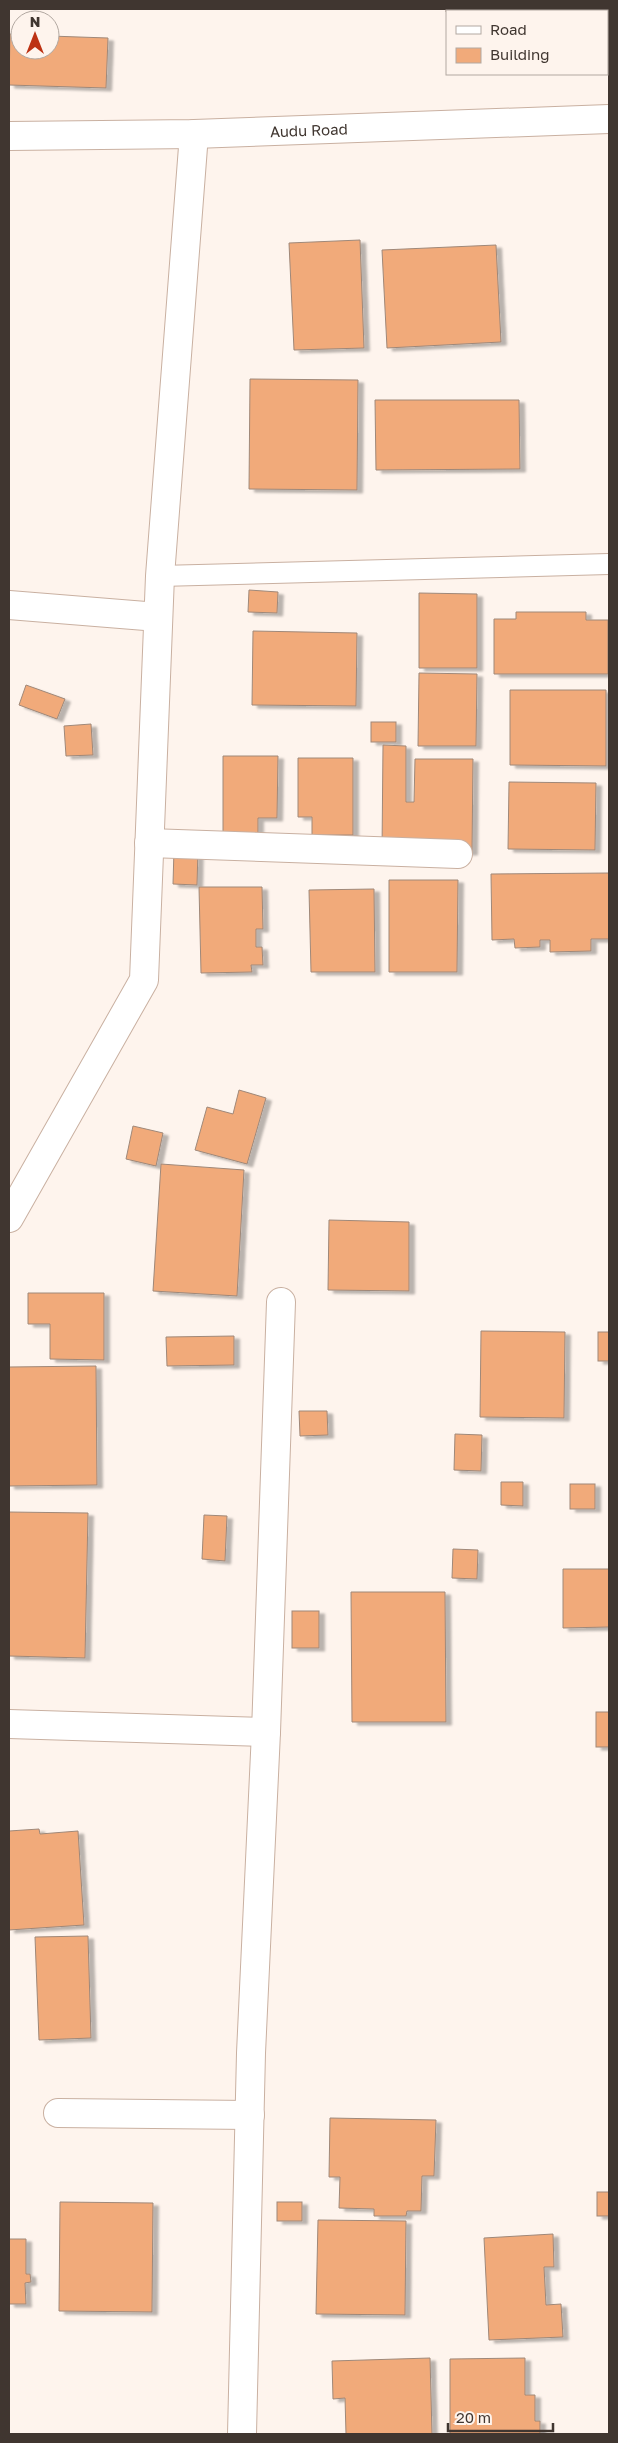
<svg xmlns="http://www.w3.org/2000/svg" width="618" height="2443" font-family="'Golos Text',sans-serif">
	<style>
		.building { fill: #f1aa7a; stroke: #9f8879; filter: url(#shadow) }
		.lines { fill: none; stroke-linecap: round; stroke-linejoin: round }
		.service-casing { stroke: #c9b0a1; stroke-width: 22 }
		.minor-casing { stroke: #c9b0a1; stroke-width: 30 }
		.service { stroke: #fff; stroke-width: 20 }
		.minor { stroke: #fff; stroke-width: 28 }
		.labels { text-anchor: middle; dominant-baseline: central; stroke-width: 5; stroke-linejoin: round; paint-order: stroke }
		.street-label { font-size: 15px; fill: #403630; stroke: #fef4ed }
	</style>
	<defs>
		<filter id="shadow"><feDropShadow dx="5.5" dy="3" stdDeviation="1" flood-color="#0004"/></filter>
	</defs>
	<rect width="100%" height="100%" fill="#fef4ed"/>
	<g class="building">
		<path d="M446 9H540V11L446 12Z"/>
		<path d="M10 34 20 35V50H50V36L108 38 106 88 9 85Z"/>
		<path d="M360 240 364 348 294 350 289 243Z"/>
		<path d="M496 245 501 342 387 348 382 250Z"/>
		<path d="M250 379 358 380 357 490 249 489Z"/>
		<path d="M375 400H519L520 469 376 470Z"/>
		<path d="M249 590 278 592 277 613 248 612Z"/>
		<path d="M419 593 477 594V668H419Z"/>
		<path d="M516 612H586V620H608V674H494V619H516Z"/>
		<path d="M253 631 357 633 356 706 252 705Z"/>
		<path d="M419 673 477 674 476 746H418Z"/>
		<path d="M26 685 65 699 57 719 19 705Z"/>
		<path d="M510 690H606V766L510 765Z"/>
		<rect x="371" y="722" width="25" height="20"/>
		<path d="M91 724 93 755 66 756 64 726Z"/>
		<path d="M383 745 406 746V802H414L415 759H473L472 852 382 851Z"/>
		<path d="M223 756H278L277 818H258V835H223Z"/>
		<path d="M298 758H353V835H312V817H298Z"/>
		<path d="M509 782 596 783 595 850 508 849Z"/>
		<path d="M174 849 198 850 197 885 173 884Z"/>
		<path d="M609 873V939H591V951L550 952V940H540V947L515 948 514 939 492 940 491 874Z"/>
		<path d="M389 880H458L457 972H389Z"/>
		<path d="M199 887H262L263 929H256V947H262L263 965H251L252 972 201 973Z"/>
		<path d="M374 889 375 972H311L309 890Z"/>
		<path d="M239 1090 266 1098 247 1164 195 1150 207 1107 233 1114Z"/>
		<path d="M133 1126 163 1133 156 1166 126 1159Z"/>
		<path d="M161 1164 244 1170 237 1296 153 1291Z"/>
		<path d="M329 1220 409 1222V1291L328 1290Z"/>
		<path d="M28 1293H104V1360L50 1359V1324H28Z"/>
		<path d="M481 1331 565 1332 564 1418 480 1417Z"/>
		<rect x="598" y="1332" width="11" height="29"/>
		<path d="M234 1336V1365L167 1366 166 1337Z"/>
		<path d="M96 1366 97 1485 9 1486V1367Z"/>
		<path d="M299 1411H327L328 1435 300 1436Z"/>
		<path d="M455 1434 482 1435 481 1471 454 1470Z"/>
		<path d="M501 1482H523V1506L501 1505Z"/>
		<rect x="570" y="1484" width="25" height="25"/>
		<path d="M9 1512 88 1513 85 1658 9 1656Z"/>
		<path d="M204 1515 227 1516 225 1561 202 1559Z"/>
		<path d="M453 1549 478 1550 477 1579 452 1578Z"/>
		<path d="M563 1569H609V1627L563 1628Z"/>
		<path d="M351 1592H445L446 1722H352Z"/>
		<rect x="292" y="1611" width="27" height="37"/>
		<rect x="596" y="1712" width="13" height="35"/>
		<path d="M39 1829 40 1834 78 1831 84 1925 9 1930V1831Z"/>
		<path d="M88 1936 91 2038 39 2040 35 1937Z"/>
		<path d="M330 2118 436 2120 434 2176H422L421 2211H407L406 2216H374V2209L339 2208 340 2177H329Z"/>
		<rect x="597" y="2192" width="12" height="24"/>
		<path d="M60 2202 153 2203 152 2312 59 2311Z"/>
		<rect x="277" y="2202" width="25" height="19"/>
		<path d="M318 2220 406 2221 405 2315 316 2314Z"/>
		<path d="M553 2234 554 2267H544L546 2305 561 2304 563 2337 489 2340 484 2238Z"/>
		<path d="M9 2239H26V2274H30L31 2282 25 2283 26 2304H9Z"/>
		<path d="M430 2358 432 2434H346L345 2398 333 2399 332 2361Z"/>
		<path d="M525 2358V2395H535V2421H540V2434H450V2359Z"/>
	</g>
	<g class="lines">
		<g class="service-casing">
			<path id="service" d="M160 576 609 564"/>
		</g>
		<g class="minor-casing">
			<g id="minor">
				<path id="s1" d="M9 136 194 134 609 119"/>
				<path d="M9 605 158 617"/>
				<path d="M149 843 458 854"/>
				<path d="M9 1218 144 980 160 576 194 134"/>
				<path d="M9 1724 266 1732"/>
				<path d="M58 2113 250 2115"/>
				<path d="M242 2434 251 2053 266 1732 281 1302"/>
			</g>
		</g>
		<use href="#service" class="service"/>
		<use href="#minor" class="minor"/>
	</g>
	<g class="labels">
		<g class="street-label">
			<text stroke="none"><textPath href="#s1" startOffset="300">Audu Road</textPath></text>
		</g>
	</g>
	<rect width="618" height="2443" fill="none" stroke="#403630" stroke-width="20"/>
	<rect x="446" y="10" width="162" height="65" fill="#fef4ed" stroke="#b2a8a1"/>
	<rect x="456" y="26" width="25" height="8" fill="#ffffff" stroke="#b2a8a1"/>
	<text x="490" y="35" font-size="15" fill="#403630">Road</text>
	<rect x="456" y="48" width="25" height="15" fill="#f1aa7a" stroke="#b2a8a1"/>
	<text x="490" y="60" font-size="15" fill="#403630">Building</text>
	<g transform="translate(35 35)"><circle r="24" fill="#fef4ed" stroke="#b2a8a1"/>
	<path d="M0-4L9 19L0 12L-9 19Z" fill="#bd3213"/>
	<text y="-8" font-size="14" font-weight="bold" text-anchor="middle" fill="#403630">N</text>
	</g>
	<path d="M448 2423v8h105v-8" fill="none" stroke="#403630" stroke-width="2.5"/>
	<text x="456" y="2423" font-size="15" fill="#403630" stroke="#fef4ed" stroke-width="4" paint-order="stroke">20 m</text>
</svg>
